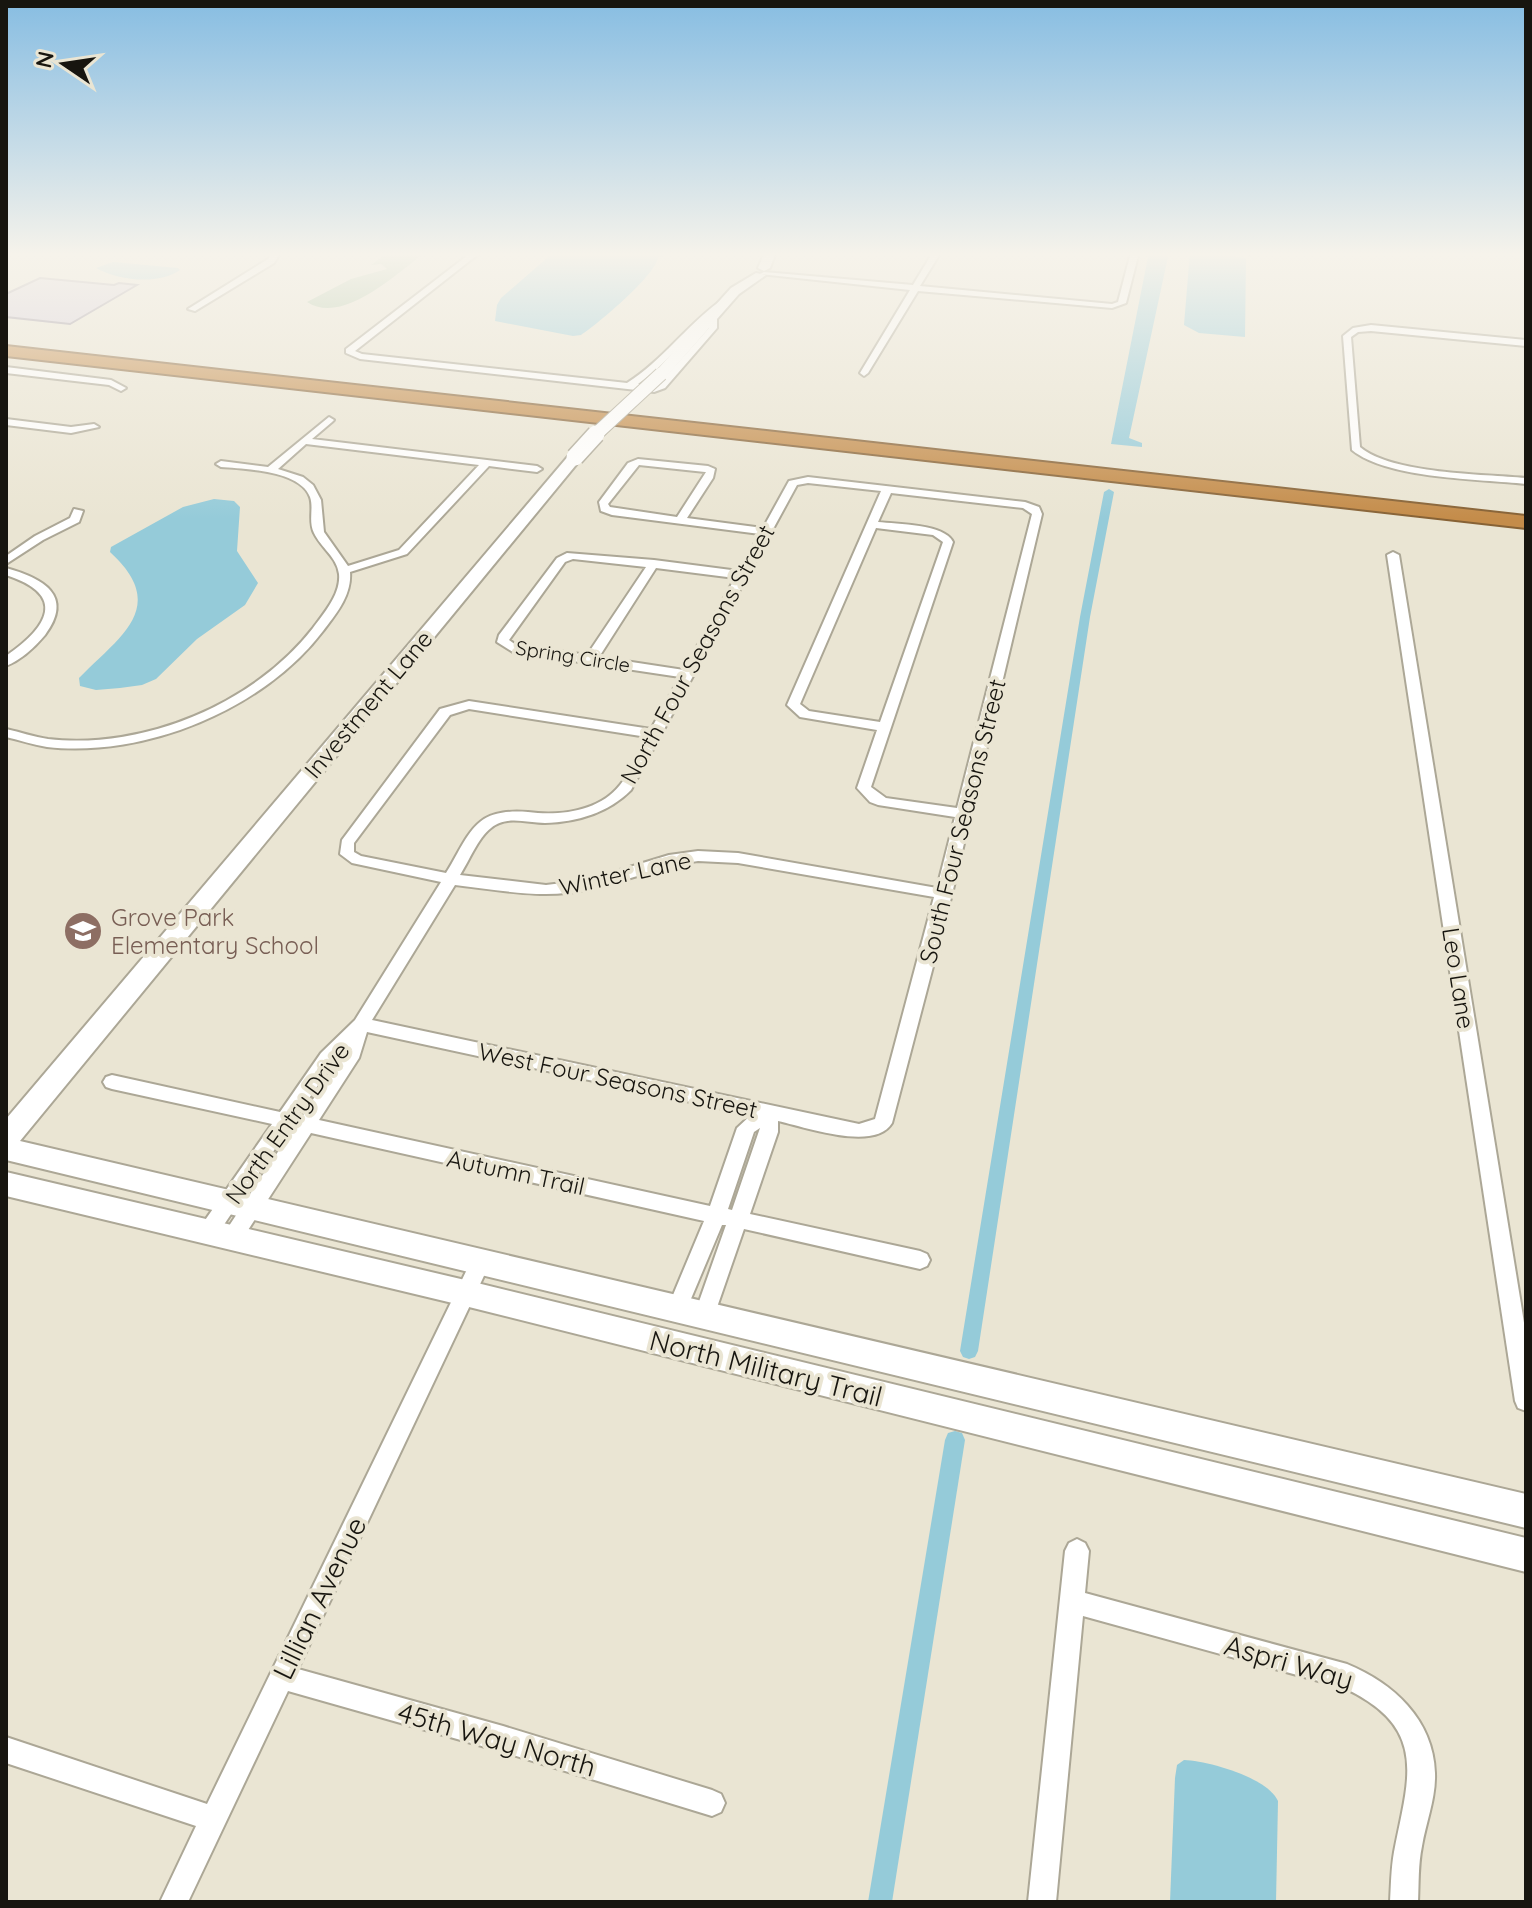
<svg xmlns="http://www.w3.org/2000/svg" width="1532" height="1908" font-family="Quicksand,sans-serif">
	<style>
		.green { fill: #a7c3a1 }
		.water { fill: #95cbd9 }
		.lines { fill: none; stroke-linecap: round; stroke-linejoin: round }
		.canal { fill: #95cbd9; fill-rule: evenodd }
		.building { fill: #d4ccdc; stroke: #938b9b; stroke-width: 2 }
		.street-casing { stroke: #aca796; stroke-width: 4 }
		.secondary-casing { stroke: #aca796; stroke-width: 4 }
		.highway-casing { stroke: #876235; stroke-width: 4 }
		.street { fill: #fff; fill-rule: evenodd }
		.secondary { fill: #fff; fill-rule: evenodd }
		.highway { fill: #c48c4a; fill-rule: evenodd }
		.secondary-bridge-far1-casing { stroke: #aca796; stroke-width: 15; stroke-linecap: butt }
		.secondary-bridge-casing { stroke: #aca796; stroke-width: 20; stroke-linecap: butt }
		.secondary-bridge-far1 { stroke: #fff; stroke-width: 13 }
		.secondary-bridge { stroke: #fff; stroke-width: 17 }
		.labels { text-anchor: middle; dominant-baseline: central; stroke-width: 8; stroke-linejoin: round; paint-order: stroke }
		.far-street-label { font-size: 20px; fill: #17150f; stroke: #eae5d3 }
		.street-label { font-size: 24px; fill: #17150f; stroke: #eae5d3 }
		.education-label { font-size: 24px; fill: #785e54; stroke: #eae5d3; text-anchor: start }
		.near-street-label { font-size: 28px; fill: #17150f; stroke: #eae5d3 }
	</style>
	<rect width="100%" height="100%" fill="#eae5d3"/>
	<path class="green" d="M389 252H426C398 272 343 326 307 302L351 279 387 269 381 264 371 265Z"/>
	<g class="water">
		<path d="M554 252H672L658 257C657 274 598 324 581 335L573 336 495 321 497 305 501 298Z"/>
		<path d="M1149 252H1169L1129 438 1142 443V447L1111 444Z"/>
		<path d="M1190 252H1224L1227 256 1246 258 1245 337 1199 333 1184 325Z"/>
		<path d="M113 262 178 268 180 270C159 285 119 281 96 268Z"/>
		<path d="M214 499 234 501 240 507 237 551 258 583 245 605 197 639 156 679 142 685 120 688 96 690 80 686 79 678C120 636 170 607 110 552L111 547 183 507Z"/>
		<path d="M1184 1760C1209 1761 1268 1778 1278 1801L1276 1902H1170L1175 1778 1177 1765Z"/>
	</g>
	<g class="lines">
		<g class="canal">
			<path d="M1109 489 1114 492 1090 617 978 1351 975 1357 969 1359 963 1357 960 1351 1080 617 1104 492Z"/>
			<path d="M955 1431 962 1433 965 1440 892 1902H868L945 1440 948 1433Z"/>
		</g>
	</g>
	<path class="building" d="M40 278 114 285 119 283 137 285 70 324 6 317V294Z"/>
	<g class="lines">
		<g class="street-casing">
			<g id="street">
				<path d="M273 252H281L274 263 195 311 188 309 268 259Z"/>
				<path d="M472 252H481L355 351 362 354 627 383C662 361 686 326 719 302L726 304 717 311V328L665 388 654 392 360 359 346 353V349ZM710 316 709 328 659 384H638L656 370Z"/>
				<path d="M933 252H941L920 286 1112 304 1118 302 1131 252H1139L1126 303 1112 308 918 291 868 373 864 376 860 373 910 290 760 274 764 272 913 285Z"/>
				<path d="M1246 252H1254V253L1250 255Z"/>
				<path d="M1371 325 1526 340V346L1371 331 1358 332 1351 337 1360 447C1392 474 1483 474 1526 478V484C1480 479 1387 479 1352 450L1343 336 1353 328Z"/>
				<path d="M6 367 111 380 126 388 121 391 109 385 6 373Z"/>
				<path d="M329 417 334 420 332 422 312 439 537 466 542 469 537 472 489 466 407 554 350 572C352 595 336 614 323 631 264 709 145 758 47 747 34 745 19 740 6 737V729C20 732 34 737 48 739 143 750 254 704 313 628 324 613 341 594 339 574 337 557 321 548 314 533 308 521 314 508 310 497 300 470 244 469 221 467L216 464 221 461 268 467ZM306 444 479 465 399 550 348 566 324 532 321 500 313 485 303 477 278 469Z"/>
				<path d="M6 419 71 427 94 424 99 427 71 433 6 425Z"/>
				<path d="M638 459 708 466 715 469 713 478 687 518 763 528 789 481 808 477 1025 502 1039 507 1042 514 952 894 892 1123C875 1152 805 1127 778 1121V1132L750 1214 920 1251 927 1254 930 1260 927 1266 920 1269 744 1229 715 1313 712 1319 705 1322 698 1319 695 1313 726 1225H722L685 1313 678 1316 671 1313 668 1307 704 1221 311 1133 239 1244 232 1246 225 1244 222 1238 225 1232 293 1129 289 1128 215 1238 208 1240 201 1238 198 1232 201 1226 272 1124 112 1089 106 1087 103 1082 106 1077 112 1075 280 1112 321 1053 355 1020 441 882 352 863 340 854 342 840 440 709 469 701 651 729 680 677 513 652 497 642 499 635 557 558 567 553 654 560 739 571 760 534 612 515 601 511 599 502 628 463ZM639 465 705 472H706L677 517 610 507 608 504ZM808 483 881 491 787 705 800 717 877 730 857 788 870 802 878 805 955 817 937 888 738 853 698 851 669 855 587 880 546 885 460 875C469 861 478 838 491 828 506 815 527 823 545 823 577 822 608 813 631 790L797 485ZM891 493 1023 508 1032 514 957 808 886 798 871 787 953 542C945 524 897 524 878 522ZM876 528 933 535 943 542 880 722 809 711 800 704ZM573 559 646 567 587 655 516 645 509 640 565 562ZM656 568 735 578 684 670 599 657ZM469 709 647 737C638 752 631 772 620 785 599 812 558 816 528 812 512 811 493 811 480 822 466 833 456 858 446 873L361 856 354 852V843L450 715ZM698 861 738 863 934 897 875 1119 859 1124 372 1020 455 885C499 890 546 900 590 889 627 881 661 866 698 861ZM367 1032 751 1115 737 1128 710 1206 319 1120 359 1058ZM343 1052 302 1117 297 1116 333 1063ZM760 1128 732 1210 728 1209 754 1132Z"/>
				<path d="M74 509 83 511 79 522 43 540 6 564V556L35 536 70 518Z"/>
				<path d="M1393 552 1399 555 1526 1335V1411L1518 1408 1515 1401 1387 555Z"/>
				<path d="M6 568C42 578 75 595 45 635 35 647 21 660 6 666V656C48 627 68 595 6 575Z"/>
				<path d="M481 1252 488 1255 491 1261 298 1669 503 1726 712 1790 721 1794 725 1803 721 1812 712 1816 503 1752 288 1691 188 1902H160L196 1826 6 1763V1737L207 1804 474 1255Z"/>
				<path d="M1077 1539 1085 1543 1089 1551 1085 1593 1347 1664C1393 1683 1433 1719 1435 1773 1436 1798 1426 1822 1422 1846 1418 1865 1419 1883 1418 1902H1390C1391 1885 1391 1869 1394 1852 1408 1779 1430 1728 1344 1688L1083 1616 1056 1902H1028L1065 1551 1069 1543Z"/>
			</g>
		</g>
		<g class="secondary-casing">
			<g id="secondary">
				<path d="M765 252H776L770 268 764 271 758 268Z"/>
				<path d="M756 273 766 275 739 294 666 377H656V371L731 288Z"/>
				<path d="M575 453 582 457 580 460 20 1141 1526 1494V1528L6 1160V1119L570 454Z"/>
				<path d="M6 1172 465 1280 1526 1538V1572L465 1306 6 1196Z"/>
			</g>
		</g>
		<g class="highway-casing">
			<path id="highway" d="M6 346 1526 516V528L6 356Z"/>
		</g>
		<use href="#street" class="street"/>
		<use href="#secondary" class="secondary"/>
		<use href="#highway" class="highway"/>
		<g class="secondary-bridge-far1-casing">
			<path id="secondary-bridge-far1" d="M594 436 661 374"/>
		</g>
		<g class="secondary-bridge-casing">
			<path id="secondary-bridge" d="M575 457 596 434"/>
		</g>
		<use href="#secondary-bridge-far1" class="secondary-bridge-far1"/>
		<use href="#secondary-bridge" class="secondary-bridge"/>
	</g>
	<linearGradient id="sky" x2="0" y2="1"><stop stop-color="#87bde2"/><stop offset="0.49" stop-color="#f6f3eb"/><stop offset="1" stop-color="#f6f3eb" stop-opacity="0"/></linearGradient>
	<rect width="1532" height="519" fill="url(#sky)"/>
	<defs>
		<g id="school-disc" transform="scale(2)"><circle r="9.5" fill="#8d6e63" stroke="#eae5d3"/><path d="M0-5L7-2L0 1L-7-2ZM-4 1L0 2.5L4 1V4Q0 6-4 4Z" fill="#fff"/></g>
	</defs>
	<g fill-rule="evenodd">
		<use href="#school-disc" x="83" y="931"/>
	</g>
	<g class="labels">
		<g class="far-street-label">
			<text transform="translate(573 656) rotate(9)">Spring Circle</text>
		</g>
		<g class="street-label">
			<text transform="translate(697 654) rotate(-61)">North Four Seasons Street</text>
			<text transform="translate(368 704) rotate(-50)">Investment Lane</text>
			<text transform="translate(962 821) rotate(-76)">South Four Seasons Street</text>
			<text transform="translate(625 873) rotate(-12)">Winter Lane</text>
			<text transform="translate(1459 978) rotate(81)">Leo Lane</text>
			<text transform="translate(618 1080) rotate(12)">West Four Seasons Street</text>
			<text transform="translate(287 1123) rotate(-54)">North Entry Drive</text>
			<text transform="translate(516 1172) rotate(12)">Autumn Trail</text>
		</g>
		<g class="education-label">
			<text x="111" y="917">Grove Park<tspan x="111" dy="28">Elementary School</tspan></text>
		</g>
		<g class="near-street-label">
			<text transform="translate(766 1368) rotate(14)">North Military Trail</text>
			<text transform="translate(319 1598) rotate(-64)">Lillian Avenue</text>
			<text transform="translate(1289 1662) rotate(16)">Aspri Way</text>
			<text transform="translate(497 1739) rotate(16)">45th Way North</text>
		</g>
	</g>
	<rect width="1532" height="1908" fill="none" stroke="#17150f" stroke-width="16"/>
	<g transform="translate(64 64) rotate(283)" stroke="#eae5d3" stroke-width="6" paint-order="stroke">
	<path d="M0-6L14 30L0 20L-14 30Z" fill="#17150f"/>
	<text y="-12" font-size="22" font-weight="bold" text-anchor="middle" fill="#17150f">N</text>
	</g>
</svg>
